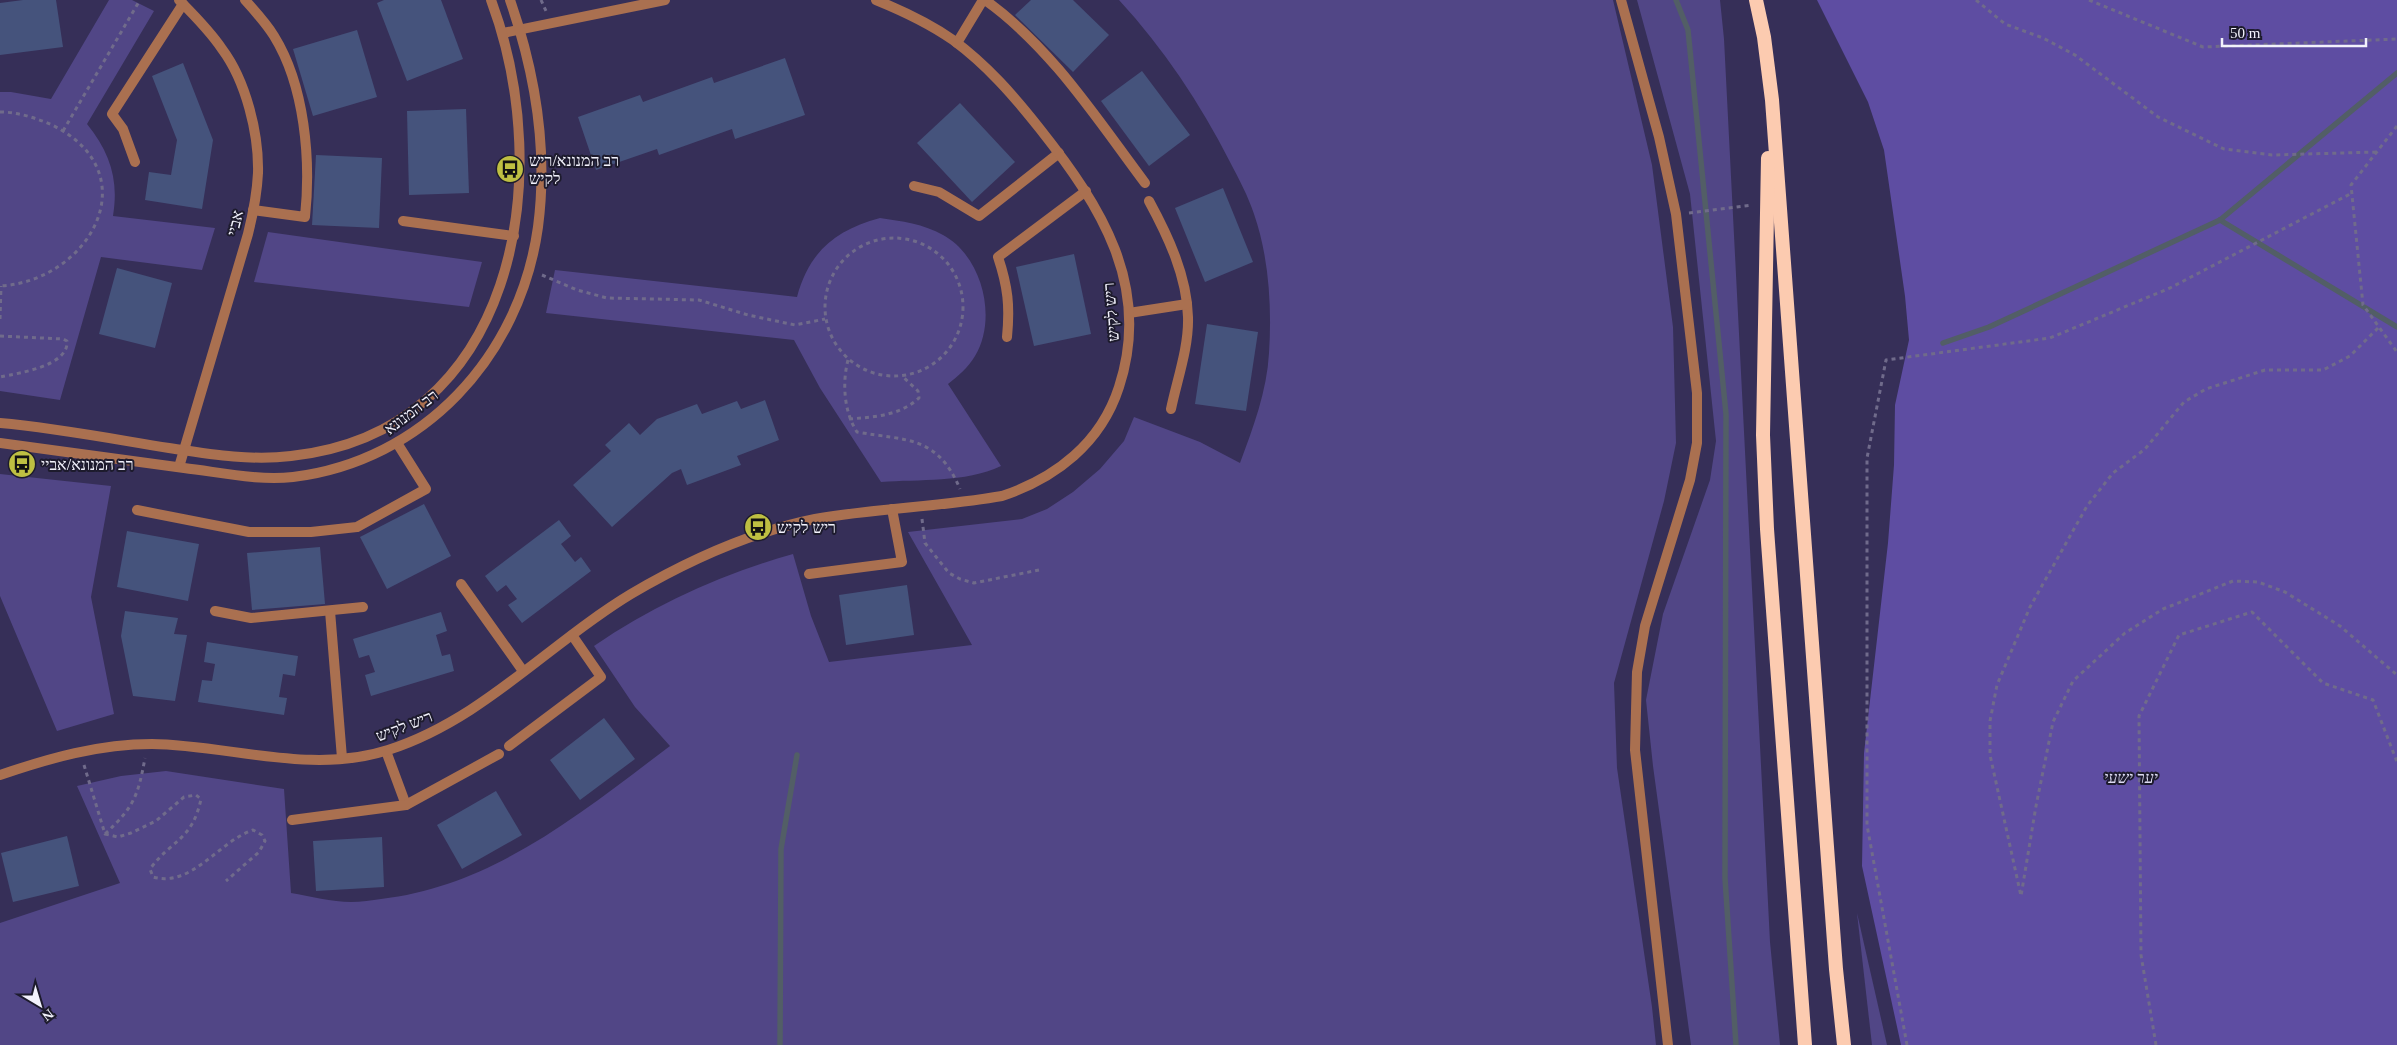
<svg xmlns="http://www.w3.org/2000/svg" width="2397" height="1045" font-family="'Times New Roman','Noto Sans Hebrew',serif">
	<style>
		.green { fill: #514686 }
		.forest { fill: #5e4da2 }
		.lines { fill: none; stroke-linecap: round; stroke-linejoin: round }
		.stream { stroke: #525e66; stroke-width: 5.5 }
		.building { fill: #45537c }
		.path { stroke: #706b8b; stroke-width: 3; stroke-dasharray: 4 4; stroke-linecap: butt }
		.service { stroke: #aa7050; stroke-width: 10 }
		.minor { stroke: #aa7050; stroke-width: 10 }
		.tertiary { stroke: #aa7050; stroke-width: 10 }
		.trunk { stroke: #fccbb0; stroke-width: 14 }
		.labels { text-anchor: middle; dominant-baseline: central; stroke-width: 4; stroke-linejoin: round; paint-order: stroke }
		.poi-label { font-size: 16px; fill: #f2f2fc; stroke: #1d1b2d; text-anchor: start }
		.street-label { font-size: 16px; fill: #f2f2fc; stroke: #1d1b2d }
		.park-label { font-size: 16px; font-style: italic; fill: #dcdaf2; stroke: #1d1b2d }
	</style>
	<rect width="100%" height="100%" fill="#362f58"/>
	<g class="green">
		<path d="M109 0H132L154 11 87 124C110 153 119 179 113 216L215 228 202 270 101 257 60 400 0 391V92H11L51 99Z"/>
		<path d="M1119 0H1613L1652 165 1673 327 1676 443 1664 501 1614 683 1617 768 1652 1007 1656 1045H0V923L120 883 77 786 121 776 166 771 284 789 291 893C310 896 332 902 351 902 361 902 372 900 381 899 494 886 582 812 670 746L635 707 594 646C655 604 722 574 793 554L811 616 829 662 972 645 908 532 1022 519 1047 509 1073 492 1100 469 1124 441 1134 417 1200 442 1240 463C1253 428 1267 391 1269 353 1272 308 1269 257 1254 214 1248 196 1239 179 1230 162 1200 103 1164 49 1119 0Z"/>
		<path d="M1637 0H1720L1724 39 1770 942 1780 1045H1691L1653 766 1646 700 1663 614 1710 480 1716 441 1690 194Z"/>
		<path d="M880 218C901 221 924 224 943 235 982 256 998 318 975 356 968 368 958 376 948 384L1001 466C965 483 919 479 881 482L820 388 794 340 546 313 555 270 797 297C809 252 835 230 880 218Z"/>
		<path d="M268 232 482 262 469 307 254 282Z"/>
		<path d="M0 474 111 486 91 597 114 714 57 731 0 596Z"/>
		<path d="M1857 913 1887 1045H1872Z"/>
	</g>
	<path class="forest" d="M1817 0H2397V1045H1901L1862 866 1864 753 1888 543 1894 465 1895 405 1909 340 1905 296 1884 150 1868 102Z"/>
	<g class="lines">
		<g class="stream">
			<path d="M1676 0 1688 30 1726 414 1725 878 1736 1045"/>
			<path d="M2220 220 2397 327"/>
			<path d="M1943 343 1989 327 2220 220 2397 73"/>
			<path d="M780 1045 781 849 797 755"/>
		</g>
	</g>
	<g class="building">
		<path d="M23 0H56L63 47 0 55V3Z"/>
		<path d="M384 0H441L463 59 407 81 377 3Z"/>
		<path d="M1031 0H1073L1109 35 1073 72 1015 15Z"/>
		<path d="M357 30 377 97 313 116 293 49Z"/>
		<path d="M785 58 805 115 735 139 732 129 659 155 657 149 596 170 578 117 640 95 643 102 712 77 714 83Z"/>
		<path d="M183 63 213 140 202 209 145 200 149 172 171 175 177 140 152 76Z"/>
		<path d="M1142 71 1190 135 1149 166 1101 101Z"/>
		<path d="M960 103 1015 162 972 202 917 143Z"/>
		<path d="M466 109 469 193 409 195 407 111Z"/>
		<path d="M316 155 382 158 379 228 312 225Z"/>
		<path d="M1223 188 1253 262 1205 282 1175 208Z"/>
		<path d="M1074 254 1091 334 1034 346 1016 267Z"/>
		<path d="M117 268 172 283 155 348 99 334Z"/>
		<path d="M1207 324 1258 332 1246 411 1195 404Z"/>
		<path d="M765 400 779 440 737 456 741 465 687 485 681 469 672 473 612 527 573 485 611 451 605 445 629 423 640 435 657 419 697 404 702 414 737 401 741 409Z"/>
		<path d="M424 504 451 556 387 589 360 537Z"/>
		<path d="M559 520 571 536 561 544 575 562 581 557 591 571 522 623 508 605 517 599 506 585 497 592 485 576Z"/>
		<path d="M127 531 199 544 188 601 117 587Z"/>
		<path d="M320 547 325 604 252 610 247 553Z"/>
		<path d="M907 585 914 635 846 645 839 595Z"/>
		<path d="M125 611 178 618 174 634 187 635 175 701 133 696 121 636Z"/>
		<path d="M441 612 447 631 436 635 442 656 450 654 454 671 371 696 365 675 375 672 369 655 359 658 353 639Z"/>
		<path d="M207 642 298 656 295 676 283 674 279 697 287 698 284 715 198 702 202 680 212 681 215 664 204 662Z"/>
		<path d="M604 718 635 759 580 800 550 760Z"/>
		<path d="M496 791 522 835 462 869 437 825Z"/>
		<path d="M67 836 79 886 13 902 1 853Z"/>
		<path d="M382 837 384 887 316 891 313 841Z"/>
	</g>
	<g class="lines">
		<g class="path">
			<path d="M541 0 546 11"/>
			<path d="M1976 0 2005 24 2043 38 2075 55 2158 117 2224 149 2272 155 2377 152"/>
			<path d="M2089 0 2203 47 2397 39"/>
			<path d="M0 112C18 112 36 118 52 125 150 173 90 281 0 286"/>
			<path d="M2397 126 2351 185 2363 305 2397 352"/>
			<path d="M63 131 140 0"/>
			<path d="M1689 213 1752 205"/>
			<circle cx="894" cy="307" r="69"/>
			<path d="M542 275 577 290 607 298 699 300 748 315 795 325 825 319"/>
			<path d="M0 319 1 286"/>
			<path d="M2378 328 2350 356 2323 370H2265L2206 389 2184 402 2145 449 2113 473 2087 506 2030 607 1997 685 1990 721V755L2021 896 2036 806 2053 722 2073 681 2125 633 2163 609 2233 581 2258 582 2285 592 2340 626 2397 675"/>
			<path d="M0 336 63 339 67 341C69 366 19 373 0 377"/>
			<path d="M848 360C842 383 844 412 857 432 907 441 937 435 960 489"/>
			<path d="M849 419C874 417 899 416 919 398L918 391 902 376"/>
			<path d="M922 519 925 543 949 573 960 579 974 583 1039 570"/>
			<path d="M84 765 105 834 118 837 131 833 156 821 184 797 196 795 201 799C192 841 172 839 150 869L153 877C192 888 219 841 253 830L262 835 265 841 259 852 226 881"/>
			<path d="M105 834C134 807 138 796 145 758"/>
			<path d="M1907 1045 1867 825V458L1886 360 2050 338 2170 288 2352 193"/>
			<path d="M2156 1045 2141 955 2139 716 2179 635 2252 612 2323 683 2373 700 2397 762"/>
		</g>
		<g class="service">
			<path d="M245 0C255 11 266 23 274 36 305 86 311 160 305 217L253 210"/>
			<path d="M985 0C1051 47 1097 119 1145 183"/>
			<path d="M957 43 983 0"/>
			<path d="M135 162 123 129 112 114 183 4"/>
			<path d="M914 186 939 192 979 216 1059 153"/>
			<path d="M1149 201C1168 236 1187 276 1188 317 1189 347 1177 380 1171 409"/>
			<path d="M403 221 514 236"/>
			<path d="M1129 313 1187 304"/>
			<path d="M1007 337C1010 306 1008 287 998 257L1086 191"/>
			<path d="M137 510 249 532H311L357 527 426 489 397 443"/>
			<path d="M809 574 902 562 892 509"/>
			<path d="M461 584 523 671"/>
			<path d="M215 611 251 618 363 607"/>
			<path d="M330 611 342 758"/>
			<path d="M509 746 601 677 572 635"/>
			<path d="M386 751 406 805"/>
			<path d="M292 820 406 805 499 754"/>
		</g>
		<g class="minor">
			<path d="M179 0C194 15 210 31 222 49 246 81 259 134 258 173 257 194 253 214 248 234L179 467"/>
			<path d="M1621 0 1659 137 1676 214 1697 393V443L1690 480 1645 626 1637 672 1635 750 1668 1045"/>
			<path d="M503 33 665 0"/>
			<path d="M0 775C50 758 99 744 152 744 229 745 312 775 388 750 482 720 548 644 631 594 687 561 751 532 815 519 877 508 940 507 1002 496 1056 478 1101 443 1119 387 1152 286 1101 206 1040 129 1014 96 987 65 953 40 929 23 903 11 876 0"/>
		</g>
		<g class="tertiary">
			<path d="M0 423C56 428 113 439 169 448 209 454 250 461 291 456 516 432 557 177 491 0"/>
			<path d="M0 443C61 451 123 460 184 468 219 472 257 481 293 477 423 461 520 357 538 227 548 151 535 72 510 0"/>
		</g>
		<g class="trunk">
			<path d="M1756 0 1764 37 1772 100 1836 969 1844 1045"/>
			<path d="M1768 158 1763 435 1767 529 1805 1045"/>
		</g>
	</g>
	<defs>
		<g id="bus-disc" transform="scale(1.4375)"><circle r="9.5" fill="#bebf42" stroke="#1d1b2d"/><path d="M-5-6H5V4H4V6H2V4H-2V6H-4V4H-5ZM-3.5-4V0h7V-4ZM-3.5 1.2v1.5H-2V1.2ZM2 1.2v1.5H3.5V1.2Z" fill="#111"/></g>
	</defs>
	<g fill-rule="evenodd">
		<use href="#bus-disc" x="510" y="169"/>
		<use href="#bus-disc" x="22" y="464"/>
		<use href="#bus-disc" x="758" y="527"/>
	</g>
	<g class="labels">
		<g class="poi-label">
			<text x="529" y="160">רב המנונא/ריש<tspan x="529" dy="18">לקיש</tspan></text>
			<text x="41" y="464">רב המנונא/אביי</text>
			<text x="777" y="527">ריש לקיש</text>
		</g>
		<g class="street-label">
			<text transform="translate(235 223) rotate(-76)">אביי</text>
			<text transform="translate(1111 312) rotate(-95)">ריש לקיש</text>
			<text transform="translate(411 412) rotate(-37)">רב המנונא</text>
			<text transform="translate(404 726) rotate(-21)">ריש לקיש</text>
		</g>
		<g class="park-label">
			<text x="2131" y="777">יער ישעי</text>
		</g>
	</g>
	<g transform="translate(40 1005) rotate(142)" stroke="#1d1b2d" stroke-width="4" paint-order="stroke">
	<path d="M0-4L9 19L0 12L-9 19Z" fill="#f2f2fc"/>
	<text y="-8" font-size="14" font-weight="bold" text-anchor="middle" fill="#f2f2fc">N</text>
	</g>
	<path d="M2222 38v8h144v-8" fill="none" stroke="#f2f2fc" stroke-width="2.5"/>
	<text x="2230" y="38" font-size="15" fill="#f2f2fc" stroke="#1d1b2d" stroke-width="4" paint-order="stroke">50 m</text>
</svg>
